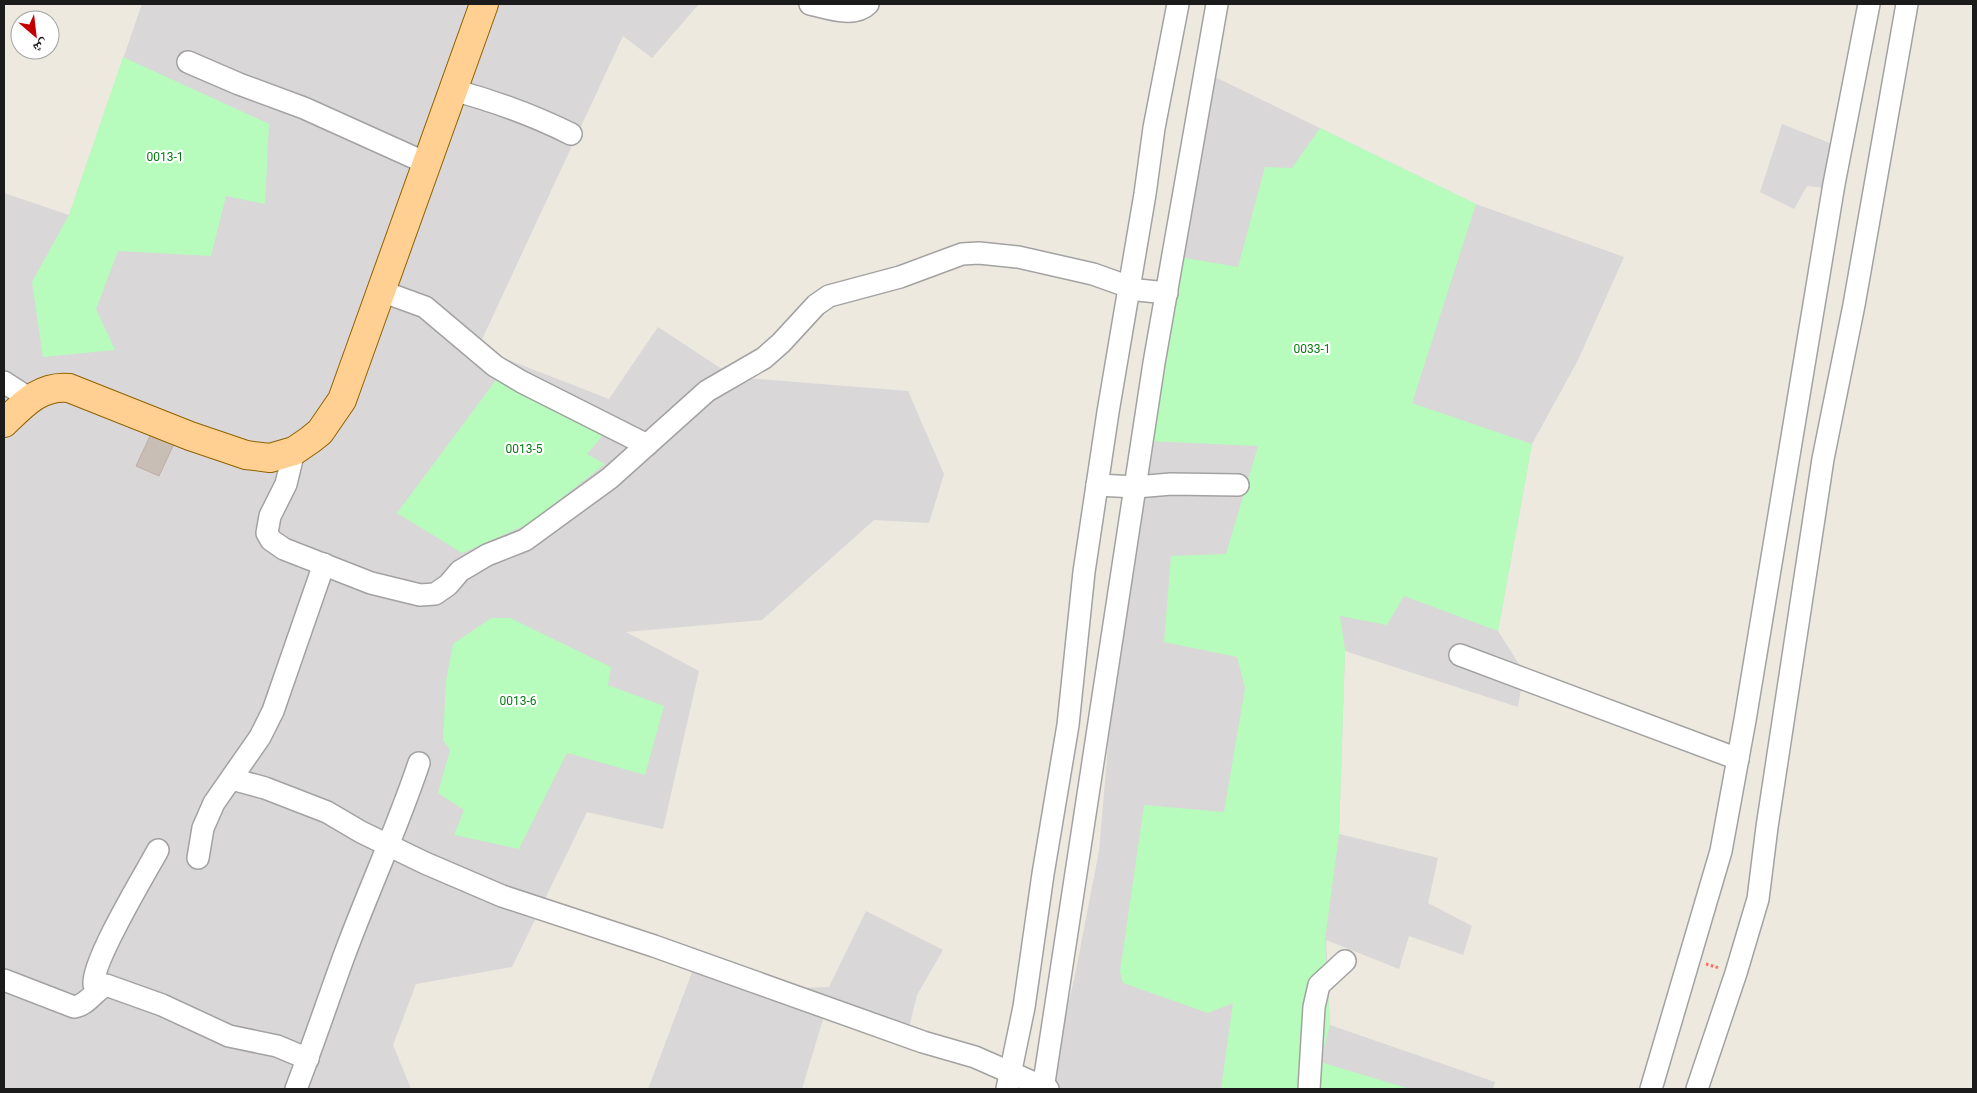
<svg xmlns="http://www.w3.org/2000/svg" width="1977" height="1093" font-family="Roboto,'Noto Naskh Arabic',sans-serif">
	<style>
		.residential { fill: #d9d7d7 }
		.park { fill: #b7fcbd }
		.building { fill: #c9beb5; stroke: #bfaea1 }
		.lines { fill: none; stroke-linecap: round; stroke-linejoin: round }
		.minor-casing { stroke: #a2a2a2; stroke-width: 24 }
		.major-casing { stroke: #916100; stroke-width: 30 }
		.path { stroke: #ff6f5e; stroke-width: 3; stroke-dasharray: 2.5 2.5; stroke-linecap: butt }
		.minor { stroke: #fff; stroke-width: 21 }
		.major { stroke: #ffd092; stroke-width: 28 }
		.labels { text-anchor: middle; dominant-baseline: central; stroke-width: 4.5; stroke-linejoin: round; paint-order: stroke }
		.park-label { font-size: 12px; fill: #057c0f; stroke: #fff }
	</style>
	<rect width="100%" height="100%" fill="#ede9df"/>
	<g class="residential">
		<path d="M142 4H699L652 58 623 36 478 348 609 399 658 327 734 377 908 391 944 474 929 523 874 520 762 620 626 632 699 671 663 829 587 812 512 967 416 984 393 1045 411 1089H4V193L69 215Z"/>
		<path d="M1215 77 1476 204 1624 257 1578 360 1532 444 1498 631 1524 672 1518 707 1345 651 1339 834 1438 858 1428 903 1472 926 1463 955 1409 936 1399 969 1326 940 1330 1025 1495 1082 1493 1089H1059L1048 1087 1074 980 1099 851 1109 735 1144 473Z"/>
		<path d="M1782 124 1840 147 1825 188 1807 186 1794 209 1760 192Z"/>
		<path d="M866 911 943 950 917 995 908 1032 827 1006 802 1089H648L697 959 794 988 829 987Z"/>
	</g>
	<g class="park">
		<path d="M123 57 269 124 265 204 226 196 211 256 118 251 96 309 115 350 43 357 32 282 69 215Z"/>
		<path d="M1320 128 1476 204 1412 403 1532 444 1498 631 1404 596 1387 625 1340 616 1345 650 1339 834 1325 940 1330 1025 1320 1062 1410 1089H1221L1233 1003 1208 1013 1123 983 1120 972 1144 805 1224 812 1245 688 1237 657 1164 642 1171 556 1226 554 1258 446 1147 441 1174 256 1238 267 1265 167 1292 168Z"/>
		<path d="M505 368 614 422 587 454 605 464 528 524 462 553 397 513Z"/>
		<path d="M491 618H510L611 667 608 685 664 706 645 775 567 753 519 849 454 835 464 810 438 793 450 750 443 740 446 681 453 644Z"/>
	</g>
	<path class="building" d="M151 434 174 444 159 476 136 466Z"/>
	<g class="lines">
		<g class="minor-casing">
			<g id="minor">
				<path d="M810 4C827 8 854 18 868 4"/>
				<path d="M188 62 239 84 304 108 426 163"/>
				<path d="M453 90C494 101 533 115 571 134"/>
				<path d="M381 291 425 307 495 366 522 382 647 445"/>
				<path d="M4 382 30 399"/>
				<path d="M294 451 286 484 270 516 267 533 271 540 284 549 371 583 420 595 435 594 448 585 460 571 487 555 525 540 610 478 707 391 764 358 781 343 816 305 829 296 900 277 962 254 979 253 1018 257 1093 274 1138 290 1167 293"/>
				<path d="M1097 485 1136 487 1171 484 1238 485"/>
				<path d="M1460 655 1738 759"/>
				<path d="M232 779 265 788 327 812 361 832 425 863 502 896 654 946 923 1042 975 1057 1048 1089"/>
				<path d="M198 858 203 828 214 803 260 737 273 711 324 564"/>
				<path d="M4 980 74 1007C88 1005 94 991 106 985L162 1005 229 1036 277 1046 308 1059"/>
				<path d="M97 991C96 989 95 986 94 984 92 961 145 874 158 850"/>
				<path d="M296 1089C313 1045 328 1000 344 956 368 891 397 829 419 763"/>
				<path d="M1007 1089 1024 1007 1043 874 1068 725 1084 572 1108 412 1145 194 1154 128 1178 4"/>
				<path d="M1043 1089 1154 363 1217 4"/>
				<path d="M1309 1089 1314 1007 1319 985 1345 961"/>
				<path d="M1651 1089 1721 851 1745 720 1834 184 1869 4"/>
				<path d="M1697 1089 1736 973 1758 899 1767 827 1823 459 1854 305 1907 4"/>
			</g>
		</g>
		<g class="major-casing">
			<path id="major" d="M4 423C23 405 40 385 69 388L190 436 246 455 270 458 294 451 310 440 320 432 342 400 484 4"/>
		</g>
		<path class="path" d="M1706 964 1719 968"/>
		<use href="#minor" class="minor"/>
		<use href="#major" class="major"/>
	</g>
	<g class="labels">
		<g class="park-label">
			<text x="165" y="157">0013-1</text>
			<text x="1312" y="349">0033-1</text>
			<text x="524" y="449">0013-5</text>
			<text x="518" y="701">0013-6</text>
		</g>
	</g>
	<rect width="1977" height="1093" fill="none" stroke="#1b1b1b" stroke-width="10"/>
	<g transform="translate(35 35) rotate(152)"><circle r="24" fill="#ffffff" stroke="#a4a4a4"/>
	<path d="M0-4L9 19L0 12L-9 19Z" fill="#c50000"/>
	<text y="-8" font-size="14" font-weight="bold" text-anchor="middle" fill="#1b1b1b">ش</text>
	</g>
</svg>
